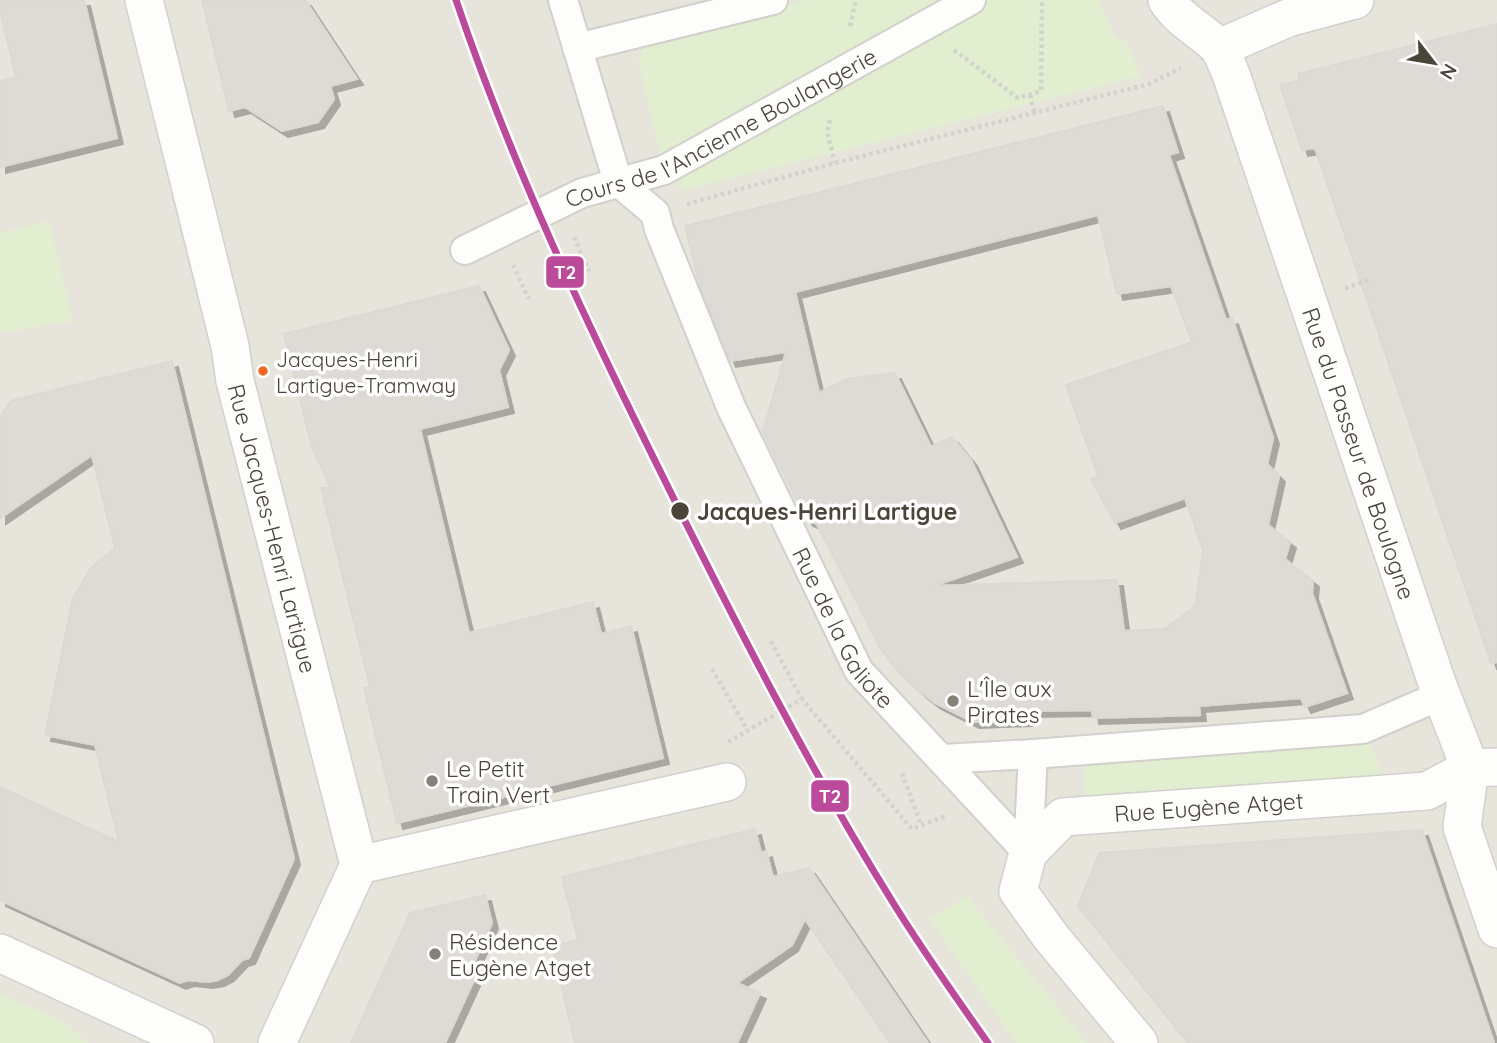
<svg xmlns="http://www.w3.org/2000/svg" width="1497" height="1043" font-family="Quicksand,sans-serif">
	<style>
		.residential { fill: #e7e4dc }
		.green { fill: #e1eecf }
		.building { fill: #dedbd6; stroke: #dcd9d4; stroke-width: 2; fill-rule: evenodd; filter: url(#shadow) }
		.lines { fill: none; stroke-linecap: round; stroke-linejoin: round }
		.pedestrian-casing { stroke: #d2d0cb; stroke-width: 32 }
		.minor-casing { stroke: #d2d0cb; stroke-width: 40 }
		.path { stroke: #d3d2cc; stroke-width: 4.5; stroke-dasharray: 3.5 3.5; stroke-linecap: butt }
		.pedestrian { stroke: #fdfdfc; stroke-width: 28 }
		.minor { stroke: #fdfdfc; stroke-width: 37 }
		.tram-1-casing { stroke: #fff; stroke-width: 12 }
		.tram-1 { stroke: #bb4a9b; stroke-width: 7 }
		.bus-dot { fill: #f26522; stroke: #fff; stroke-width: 2.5 }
		.stop-dot { fill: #4b4439; stroke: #fff; stroke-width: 2.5 }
		.poi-dot { fill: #868178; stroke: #fff; stroke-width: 2.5 }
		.labels { text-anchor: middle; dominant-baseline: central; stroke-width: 7; stroke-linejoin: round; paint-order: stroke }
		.bus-label { font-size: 21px; fill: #4b4439; stroke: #fff; text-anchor: start }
		.street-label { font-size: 23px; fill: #4b4439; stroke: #fff }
		.stop-label { font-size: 23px; font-weight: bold; fill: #4b4439; stroke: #fff; text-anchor: start }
		.poi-label { font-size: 23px; fill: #4b4439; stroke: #fff; text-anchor: start }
		.line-badge { stroke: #fff; stroke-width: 2.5 }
		.badge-label { font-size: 19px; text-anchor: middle; font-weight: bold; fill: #fff }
	</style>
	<defs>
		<filter id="shadow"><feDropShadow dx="6" dy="6" stdDeviation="0" flood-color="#0004"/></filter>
	</defs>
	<rect width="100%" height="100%" fill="#f4f2ee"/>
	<rect class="residential" x="0" y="0" width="1497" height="1043"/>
	<g class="green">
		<path d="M804 0H1099L1114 36 1127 43 1141 76 684 190 666 179 638 61 646 41Z"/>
		<path d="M49 221 73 321 0 333V233Z"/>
		<path d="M1370 743 1383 779 1085 798 1084 762Z"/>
		<path d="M967 896 1087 1043H1016L930 919Z"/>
		<path d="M0 993 68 1025 88 1043H0Z"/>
	</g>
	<g class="building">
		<path d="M0 0H84L117 138 0 167V81L16 77 0 11Z"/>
		<path d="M202 0H305L357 79 330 86 334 99 318 122 282 131 245 107 229 111Z"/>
		<path d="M1497 24V662L1491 663 1315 148 1302 150 1280 85 1300 80 1298 74Z"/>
		<path d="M1163 106 1178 152 1169 155 1226 320 1232 318 1273 438 1267 464 1279 476 1268 525 1290 542 1285 559 1313 581 1312 593 1347 693 1305 707 1301 698 1199 706 1200 715 1093 718 1092 710 1027 711V720L973 722 935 703 921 692 895 668 880 648 817 524 807 520 763 432 786 352 730 361 700 286 685 226ZM1098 215 1117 294 1171 286 1192 342 1066 385 1098 476 1091 479 1115 523 1185 498 1203 551 1195 606 1165 629 1124 631 1117 580 933 586 1017 557 971 460 952 437 931 447 895 373 847 379 819 393 795 292Z"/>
		<path d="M479 286 509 350 499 370 508 407 420 429 469 633 593 602 601 634 631 626 663 758 397 823 364 688 370 687 321 488H331L312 448 284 334Z"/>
		<path d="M172 361 294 859 249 958 242 960 228 975 218 980 207 982 188 980 180 983 0 900V787L119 842 95 745 45 735 73 598 91 568 115 548 92 455 0 518V417L11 401Z"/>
		<path d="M755 829 761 853 766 851 773 877 809 868 928 1043H890L805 919 792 945 737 983 760 993 737 1043H575L552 946 578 940 562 877Z"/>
		<path d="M1422 830 1494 1043H1188L1078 906 1099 853Z"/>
		<path d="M485 895 492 923 468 976 474 980 445 1043H351L410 913Z"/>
	</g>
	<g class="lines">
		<g class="pedestrian-casing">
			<g id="pedestrian">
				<path id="s1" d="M563 0 618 182 655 213 659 229 731 407 859 671 1028 853"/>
				<path d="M577 48 773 0"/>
				<path id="s2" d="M465 250 582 193 664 170 971 0"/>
				<path d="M942 759 1033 754 1363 729 1442 695"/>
				<path d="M1028 853 1033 754"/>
			</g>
		</g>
		<g class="minor-casing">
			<g id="minor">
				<path id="s3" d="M144 0 230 346 235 381 359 865 277 1043"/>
				<path id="s4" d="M1167 0C1179 20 1201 30 1217 46 1224 54 1228 68 1232 77L1437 683 1470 768 1462 827 1497 929"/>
				<path d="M1219 48 1288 18 1355 0"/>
				<path d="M359 865 727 782"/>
				<path d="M0 953 195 1043"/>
				<path id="s5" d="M1139 1043 1051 937 1018 891 1028 853 1063 817 1427 791 1470 768 1497 767"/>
			</g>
		</g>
		<g class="path">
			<path d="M850 26 856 0"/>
			<path d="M954 50 1018 98 1041 91 1042 0"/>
			<path d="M1030 95 1034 112"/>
			<path d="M830 120 827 132 835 163"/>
			<path d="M687 204 835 163 1149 84 1181 68"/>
			<path d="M574 237 589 271"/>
			<path d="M513 265 529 299"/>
			<path d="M1345 288 1369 280"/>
			<path d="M771 641 802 699"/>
			<path d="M712 669 747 729"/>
			<path d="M728 742 802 699 912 829 946 816"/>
			<path d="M902 773 921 825"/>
		</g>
		<use href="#pedestrian" class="pedestrian"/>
		<use href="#minor" class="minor"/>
		<g class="tram-1-casing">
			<path id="tram-1" d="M456 0C512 166 587 324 665 481 736 624 808 766 892 901 922 950 955 996 988 1043"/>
		</g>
		<use href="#tram-1" class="tram-1"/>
	</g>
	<circle class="bus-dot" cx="263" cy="371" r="6"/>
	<circle class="stop-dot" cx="680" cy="511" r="10"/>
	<g class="poi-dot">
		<circle cx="953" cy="701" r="7"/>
		<circle cx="432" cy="781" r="7"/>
		<circle cx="435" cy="954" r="7"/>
	</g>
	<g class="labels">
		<g class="bus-label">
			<text x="276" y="359">Jacques-Henri<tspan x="276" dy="26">Lartigue-Tramway</tspan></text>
		</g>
		<g class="street-label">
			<text stroke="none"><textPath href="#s2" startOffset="284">Cours de l'Ancienne Boulangerie</textPath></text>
			<text stroke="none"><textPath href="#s4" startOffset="500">Rue du Passeur de Boulogne</textPath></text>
			<text stroke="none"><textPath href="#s3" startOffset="544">Rue Jacques-Henri Lartigue</textPath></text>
			<text stroke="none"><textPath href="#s1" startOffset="695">Rue de la Galiote</textPath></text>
			<text stroke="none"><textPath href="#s5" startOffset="430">Rue Eugène Atget</textPath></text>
		</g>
		<g class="stop-label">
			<text x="697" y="511">Jacques-Henri Lartigue</text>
		</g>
		<g class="poi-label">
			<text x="967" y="688">L'Île aux<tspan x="967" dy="26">Pirates</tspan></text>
			<text x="446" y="768">Le Petit<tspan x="446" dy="26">Train Vert</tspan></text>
			<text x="449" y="941">Résidence<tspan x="449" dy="26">Eugène Atget</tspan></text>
		</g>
	</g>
	<g class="line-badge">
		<rect x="545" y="255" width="40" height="34" rx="7" fill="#bb4a9b"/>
		<rect x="810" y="779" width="40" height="34" rx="7" fill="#bb4a9b"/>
	</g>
	<g class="badge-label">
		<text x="565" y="279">T2</text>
		<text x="830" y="803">T2</text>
	</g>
	<g transform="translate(1434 63) rotate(121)" stroke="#ffffff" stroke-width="5" paint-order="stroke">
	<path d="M0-5L12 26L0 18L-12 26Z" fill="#4b4439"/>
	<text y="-10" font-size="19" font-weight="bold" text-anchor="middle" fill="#4b4439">N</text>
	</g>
</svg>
